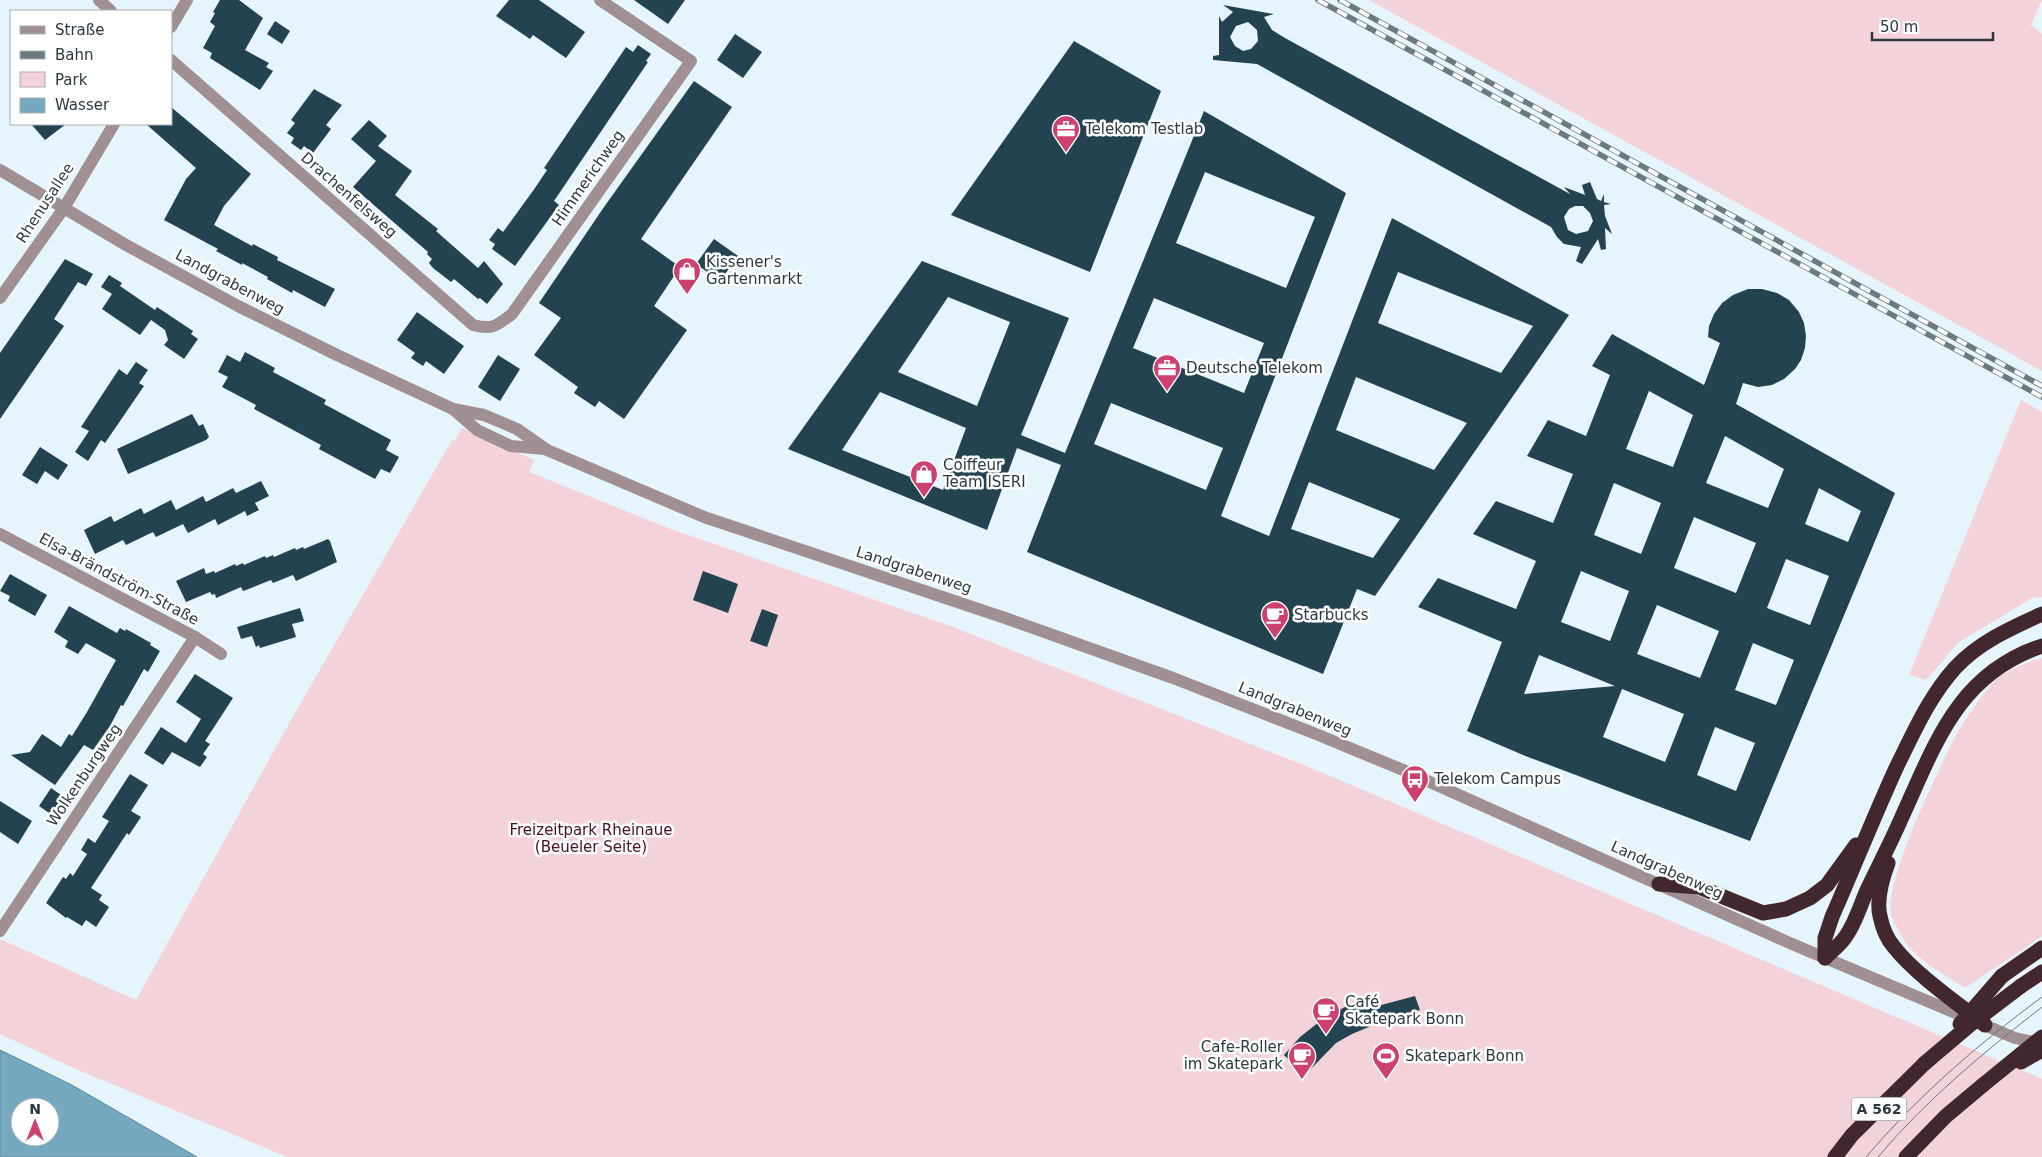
<svg xmlns="http://www.w3.org/2000/svg" width="2042" height="1157" font-family="'DejaVu Sans',sans-serif">
	<style>
		.green { fill: #f4d2d9 }
		.water { fill: #75a9c0; stroke: #5e8799; fill-rule: evenodd }
		.building { fill: #234350; fill-rule: evenodd }
		.lines { fill: none; stroke-linecap: round; stroke-linejoin: round }
		.minor { stroke: #a09093; stroke-width: 12 }
		.highway { stroke: #43272e; stroke-width: 15 }
		.tram { stroke: #6b7a80; stroke-width: 1 }
		.rail-casing { stroke: #6b7a80; stroke-width: 5.5 }
		.rail { stroke: #fff; stroke-width: 4; stroke-dasharray: 11; stroke-linecap: butt }
		.highway-bridge { stroke: #43272e; stroke-width: 15 }
		.labels { text-anchor: middle; dominant-baseline: central; stroke-width: 5; stroke-linejoin: round; paint-order: stroke }
		.shield { fill: #fff; stroke: #6a7479; stroke-width: 1 }
		.shield-label { font-size: 14px; font-weight: bold; fill: #2a393f }
		.poi-label { font-size: 15px; fill: #2a393f; stroke: #fff; text-anchor: start }
		.street-label { font-size: 15px; fill: #2a393f; stroke: #fff }
		.park-label { font-size: 15px; fill: #4c0d24; stroke: #fff }
	</style>
	<rect width="100%" height="100%" fill="#e6f4fb"/>
	<g class="green">
		<path d="M1369 0H2042L2031 25 2042 34V371Z"/>
		<path d="M2021 400 2042 412V597L2032 598 1959 642 1926 680 1909 675Z"/>
		<path d="M462 428 534 460 529 472 668 528 953 627 1309 767 2042 1079V1157H287L78 1070 0 1034V939L136 1000 291 720 452 440 455 441Z"/>
		<path d="M2042 658V936L1965 988C1939 971 1911 958 1898 929 1896 925 1892 920 1891 915 1884 881 1938 771 1955 737 1962 724 1988 685 2000 676 2009 670 2031 661 2042 658Z"/>
	</g>
	<path class="water" d="M0 1050 70 1084 197 1157H0ZM20 1107H50V1137H20Z"/>
	<g class="building">
		<path d="M220 0H239L263 18 245 50 269 63 266 67 273 71 260 90 210 58 212 53 203 48 215 26 210 22 215 13 213 12Z"/>
		<path d="M509 0H539L585 32 566 58 533 35 530 39 496 16Z"/>
		<path d="M634 0H685L668 24Z"/>
		<path d="M1223 5 1274 14 1264 17 1272 30 1285 38 1570 194 1564 187 1585 195 1582 185 1590 182 1597 199 1601 201 1604 194V202L1611 204 1604 205 1605 216 1612 234 1605 228 1606 249 1601 250 1598 239 1582 264 1576 261 1581 247 1564 244 1557 237 1551 227 1257 64 1213 60V56L1219 55V16L1222 22 1233 12ZM1248 22 1257 30 1258 41 1251 49 1243 51 1235 46 1230 37 1236 26ZM1575 206H1583L1590 213 1593 221 1588 231 1576 234 1568 230 1564 217 1569 209Z"/>
		<path d="M275 21 290 31 282 44 267 34Z"/>
		<path d="M735 34 762 52 743 78 717 60Z"/>
		<path d="M1074 41 1161 91 1090 272 951 215Z"/>
		<path d="M638 45 651 54 646 61 648 62 554 201 559 205 515 266 492 249 495 244 489 240 498 228 503 232 535 188 547 170 544 168 626 47 633 52Z"/>
		<path d="M694 81 732 107 641 239 680 267 654 306 687 330 624 419 599 401 595 407 574 393 578 387 534 355 561 318 539 303 604 207Z"/>
		<path d="M314 89 342 105 326 125 331 129 313 153 304 146 301 150 291 143 294 138 287 133 295 123 291 120Z"/>
		<path d="M171 107 251 174 224 206 214 225 252 246 253 244 278 257 277 260 335 289 325 307 293 290 292 293 267 279 268 277 242 263V265L216 251 218 249 164 220 186 179 196 168 146 124H171Z"/>
		<path d="M1204 111 1346 193 1221 516 1269 536 1392 218 1569 315 1375 596 1357 589 1323 674 1027 552 1061 465 1017 448 987 530 788 449 922 261 1069 318 1021 435 1065 453ZM1205 172 1315 217 1286 288 1176 243ZM1398 272 1533 326 1501 373 1378 323ZM948 297 1010 322 977 406 898 372ZM1154 298 1264 343 1244 393 1133 348ZM1356 377 1467 423 1434 470 1336 430ZM880 392 966 428 943 490 842 450ZM1111 403 1223 448 1206 490 1094 444ZM1309 482 1400 519 1373 558 1291 529Z"/>
		<path d="M369 120 387 136 378 146 412 171 395 195 438 229 436 231 478 268 484 261 503 284 487 304 480 298 478 299 454 279 451 282 433 268 429 263 432 259 427 254 428 252 353 187 376 161 351 139Z"/>
		<path d="M31 124H66L45 140Z"/>
		<path d="M714 239 738 256 720 281 696 264Z"/>
		<path d="M65 259 93 274 86 286 78 282 54 319 64 326 0 419V353Z"/>
		<path d="M109 275 122 283 120 286 155 310 157 307 193 331 191 334 198 339 184 359 164 345 168 340 165 330 151 320 140 335 102 309 112 294 101 287Z"/>
		<path d="M1748 289H1762L1777 293 1789 300 1799 312 1804 323 1806 336 1805 348 1801 360 1795 369 1784 379 1772 385 1758 387 1743 383 1736 404 1895 493 1750 841 1523 755 1467 731 1502 642 1418 607 1438 578 1516 609 1536 561 1473 534 1496 501 1553 523 1573 474 1527 456 1548 420 1586 436 1610 375 1592 366 1612 334 1704 385 1720 343 1708 337 1709 326 1714 314 1722 303 1733 295ZM1649 391 1693 415 1673 467 1626 449ZM1725 436 1784 469 1768 508 1706 483ZM1614 483 1661 503 1641 554 1594 535ZM1819 488 1861 511 1848 542 1805 524ZM1694 517 1756 543 1736 593 1674 568ZM1786 559 1829 576 1810 625 1767 608ZM1581 571 1629 591 1610 641 1561 622ZM1657 605 1719 631 1700 678 1637 654ZM1753 643 1794 660 1776 705 1735 690ZM1539 655 1615 686 1524 694ZM1622 689 1684 714 1665 762 1603 737ZM1715 727 1755 743 1736 791 1697 775Z"/>
		<path d="M417 312 464 346 444 374 426 361 423 366 411 358 415 353 397 340Z"/>
		<path d="M245 352 275 368 273 372 326 400 324 404 391 440 386 450 399 457 390 473 381 469 375 479 319 449 321 445 254 409 256 405 222 387 228 377 218 372 227 355 240 362Z"/>
		<path d="M498 355 520 369 500 401 478 387Z"/>
		<path d="M136 362 148 370 139 383 144 386 105 443 101 440 88 461 75 452 89 431 81 427 119 369 127 375Z"/>
		<path d="M192 414 199 426 203 424 209 437 206 440 128 474 117 449Z"/>
		<path d="M40 447 68 465 58 480 45 471 37 484 22 475Z"/>
		<path d="M261 481 269 496 255 503 259 510 247 516 245 511 218 525 215 519 188 533 183 524 156 537 153 532 126 545 123 540 95 554 84 530 111 516 114 522 141 508 144 514 171 500 176 510 203 496 206 502 233 488 236 493Z"/>
		<path d="M328 539 330 541 337 562 296 581 293 575 273 583 271 580 246 590 243 591 241 587 216 598 215 594 212 595 210 592 186 602 176 581 204 568 206 574 214 571 215 573 235 564 236 566 243 563 244 565 265 556 266 558 273 555 274 557 295 548 296 550 303 547 304 549Z"/>
		<path d="M703 571 738 584 728 613 693 600Z"/>
		<path d="M10 574 47 595 35 616 8 601 10 596 0 591Z"/>
		<path d="M69 606 117 633 120 628 125 631 126 629 151 643 150 645 160 651 148 672 144 669 123 706 121 705 110 726 93 750 84 745 55 785 11 755 30 752 42 734 61 747 69 734 72 736 87 712 116 660 86 643 78 654 65 647 68 641 54 632Z"/>
		<path d="M300 608 304 621 292 624 296 637 260 648 259 645 256 647 252 636 241 639 237 627Z"/>
		<path d="M762 609 778 615 767 647 750 641Z"/>
		<path d="M195 674 233 698 205 741 210 744 203 754 207 757 200 767 172 752 163 765 144 753 161 727 186 743 201 719 176 702Z"/>
		<path d="M130 774 148 785 131 811 141 817 129 835 127 833 91 888 102 895 99 900 109 907 96 927 86 920 82 926 67 917 66 918 46 903 63 877 66 879 70 873 73 876 87 854 81 850 88 838 95 843 109 821 102 817Z"/>
		<path d="M51 788 64 797 52 815 39 806Z"/>
		<path d="M0 801 32 821 18 844 0 832Z"/>
		<path d="M1415 996 1420 1010 1375 1021 1376 1024 1352 1034 1336 1043 1305 1075 1284 1055 1300 1037 1319 1022 1343 1008 1367 998 1370 1008Z"/>
	</g>
	<g class="lines">
		<g class="minor">
			<path d="M99 0 111 11"/>
			<path d="M171 27 187 0"/>
			<path d="M171 60 473 325C493 330 496 326 512 314L691 61 600 0"/>
			<path d="M0 170 126 245 238 306 337 355 453 409 477 430 511 446 545 449"/>
			<path d="M0 298 64 208 114 124"/>
			<path d="M453 409 484 415 517 429 547 450 704 517 1008 619 1173 678 1316 734 1403 770 1792 944 2015 1038 2042 1044"/>
			<path d="M0 534 195 637 221 654"/>
			<path d="M0 931 195 637"/>
		</g>
		<g class="highway">
			<path d="M1888 863C1882 879 1876 899 1880 916 1882 926 1887 939 1894 947 1915 974 1957 1003 1985 1025"/>
			<path d="M1659 884 1699 887 1763 913 1786 909 1810 898 1827 885 1856 845"/>
			<path d="M1825 958V938L1832 917C1854 867 1874 816 1897 766 1914 732 1929 697 1955 668 1979 642 2011 628 2042 614"/>
			<path d="M1825 958C1832 951 1841 944 1846 936 1856 922 1861 903 1868 888 1879 865 1891 842 1901 819 1935 745 1957 674 2042 646"/>
			<path d="M2002 976 2042 948"/>
			<path d="M2021 986 2042 972"/>
			<path d="M1835 1157 1852 1135 1925 1063"/>
			<path d="M1906 1157 1946 1116 1983 1085"/>
		</g>
		<g class="tram">
			<path d="M1866 1157C1917 1097 1978 1044 2042 997"/>
			<path d="M1878 1157C1926 1100 1984 1052 2042 1007"/>
		</g>
		<g class="rail-casing">
			<g id="rail">
				<path d="M1318 0 2042 397"/>
				<path d="M1340 0 2042 386"/>
			</g>
		</g>
		<use href="#rail" class="rail"/>
		<g class="highway-bridge">
			<path d="M1960 1024 2002 976"/>
			<path d="M2021 1062 2042 1050"/>
			<path d="M1925 1063 1971 1024 2021 986"/>
			<path d="M1983 1085 2042 1037"/>
		</g>
	</g>
	<defs>
		<g id="office-pin" transform="scale(1.4375)"><path d="M0 17L-7.5 6A9.5 9.5 0 1 1 7.5 6Z" fill="#cd4170" stroke="#fff"/><path d="M-6-3h4V-5.5h4V-3h4V5H-6ZM-1-4.5V-3h2v-1.5ZM-6 0V1H6V0Z" fill="#fff"/></g>
		<g id="shop-pin" transform="scale(1.4375)"><path d="M0 17L-7.5 6A9.5 9.5 0 1 1 7.5 6Z" fill="#cd4170" stroke="#fff"/><path d="M-5-2.5h2.3a2.7 3.5 0 0 1 5.4 0H5L5.5 6h-11ZM-1.5-2.5h3a1.5 2.3 0 0 0-3 0Z" fill="#fff"/></g>
		<g id="cafe-pin" transform="scale(1.4375)"><path d="M0 17L-7.5 6A9.5 9.5 0 1 1 7.5 6Z" fill="#cd4170" stroke="#fff"/><path d="M-5.5-4.5H6V0H3Q3 3.5 0 3.5H-2.5Q-5.5 3.5-5.5 0ZM3-3.2v2h1.7v-2ZM-6 4.5H4V6H-6Z" fill="#fff"/></g>
		<g id="bus-pin" transform="scale(1.4375)"><path d="M0 17L-7.5 6A9.5 9.5 0 1 1 7.5 6Z" fill="#cd4170" stroke="#fff"/><path d="M-5-6H5V4H4V6H2V4H-2V6H-4V4H-5ZM-3.5-4V0h7V-4ZM-3.5 1.2v1.5H-2V1.2ZM2 1.2v1.5H3.5V1.2Z" fill="#fff"/></g>
		<g id="stadium-pin" transform="scale(1.4375)"><path d="M0 17L-7.5 6A9.5 9.5 0 1 1 7.5 6Z" fill="#cd4170" stroke="#fff"/><path d="M0-5a6.5 5 0 1 0 0 10a6.5 5 0 1 0 0-10ZM-3.5-1.8h7v3.6h-7Z" fill="#fff"/></g>
	</defs>
	<g fill-rule="evenodd">
		<use href="#office-pin" x="1066" y="129"/>
		<use href="#shop-pin" x="687" y="271"/>
		<use href="#office-pin" x="1167" y="368"/>
		<use href="#shop-pin" x="924" y="474"/>
		<use href="#cafe-pin" x="1275" y="615"/>
		<use href="#bus-pin" x="1415" y="779"/>
		<use href="#cafe-pin" x="1326" y="1011"/>
		<use href="#cafe-pin" x="1302" y="1056"/>
		<use href="#stadium-pin" x="1386" y="1056"/>
	</g>
	<g class="labels">
		<rect class="shield" x="1851.5" y="1097.5" width="55" height="23" rx="4"/>
		<g class="shield-label">
			<text x="1879" y="1109">A 562</text>
		</g>
		<g class="poi-label">
			<text x="1085" y="129">Telekom Testlab</text>
			<text x="706" y="262">Kissener's<tspan x="706" dy="17">Gartenmarkt</tspan></text>
			<text x="1186" y="368">Deutsche Telekom</text>
			<text x="943" y="465">Coiffeur<tspan x="943" dy="17">Team ISERI</tspan></text>
			<text x="1294" y="615">Starbucks</text>
			<text x="1434" y="779">Telekom Campus</text>
			<text x="1345" y="1002">Café<tspan x="1345" dy="17">Skatepark Bonn</tspan></text>
			<text x="1283" y="1047" text-anchor="end">Cafe-Roller<tspan x="1283" dy="17">im Skatepark</tspan></text>
			<text x="1405" y="1056">Skatepark Bonn</text>
		</g>
		<g class="street-label">
			<text transform="translate(588 178) rotate(-55)">Himmerichweg</text>
			<text transform="translate(349 195) rotate(41)">Drachenfelsweg</text>
			<text transform="translate(45 203) rotate(-57)">Rhenusallee</text>
			<text transform="translate(230 282) rotate(28)">Landgrabenweg</text>
			<text transform="translate(914 570) rotate(18)">Landgrabenweg</text>
			<text transform="translate(119 579) rotate(28)">Elsa-Brändström-Straße</text>
			<text transform="translate(1295 709) rotate(22)">Landgrabenweg</text>
			<text transform="translate(84 775) rotate(-56)">Wolkenburgweg</text>
			<text transform="translate(1667 870) rotate(24)">Landgrabenweg</text>
		</g>
		<g class="park-label">
			<text x="591" y="830">Freizeitpark Rheinaue<tspan x="591" dy="17">(Beueler Seite)</tspan></text>
		</g>
	</g>
	<rect x="10" y="10" width="162" height="115" fill="#ffffff" stroke="#aab0b2"/>
	<rect x="20" y="26" width="25" height="8" fill="#a09093" stroke="#aab0b2"/>
	<text x="55" y="35" font-size="15" fill="#2a393f">Straße</text>
	<rect x="20" y="51" width="25" height="8" fill="#6b7a80" stroke="#aab0b2"/>
	<text x="55" y="60" font-size="15" fill="#2a393f">Bahn</text>
	<rect x="20" y="72" width="25" height="15" fill="#f4d2d9" stroke="#aab0b2"/>
	<text x="55" y="85" font-size="15" fill="#2a393f">Park</text>
	<rect x="20" y="98" width="25" height="15" fill="#75a9c0" stroke="#aab0b2"/>
	<text x="55" y="110" font-size="15" fill="#2a393f">Wasser</text>
	<g transform="translate(35 1122)"><circle r="24" fill="#ffffff" stroke="#aab0b2"/>
	<path d="M0-4L9 19L0 12L-9 19Z" fill="#cd4170"/>
	<text y="-8" font-size="14" font-weight="bold" text-anchor="middle" fill="#2a393f">N</text>
	</g>
	<path d="M1872 32v8h121v-8" fill="none" stroke="#2a393f" stroke-width="2.5"/>
	<text x="1880" y="32" font-size="15" fill="#2a393f" stroke="#ffffff" stroke-width="4" paint-order="stroke">50 m</text>
</svg>
